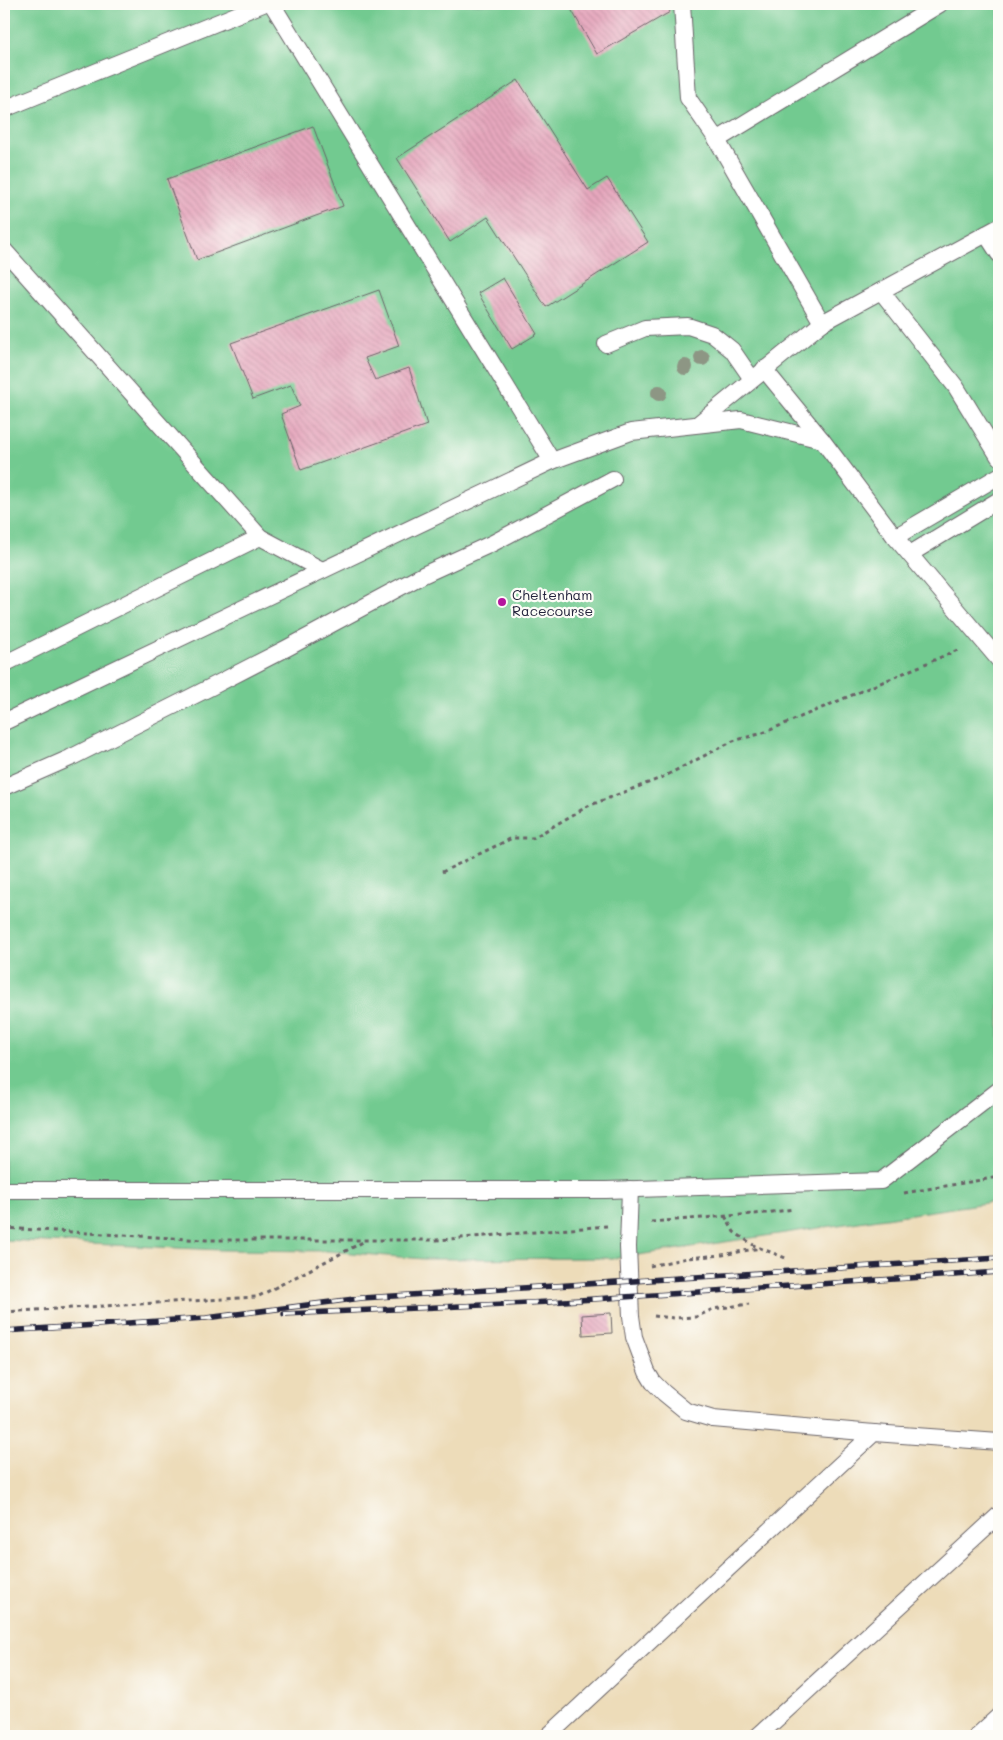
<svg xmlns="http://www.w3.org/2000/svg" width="1003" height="1740" font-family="Mali,sans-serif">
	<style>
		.pitch { fill: #72ca90; stroke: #4a7666 }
		.building { fill: url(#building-back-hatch) }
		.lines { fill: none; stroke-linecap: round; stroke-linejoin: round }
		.lane-casing { stroke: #696367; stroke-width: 18 }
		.path { stroke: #696367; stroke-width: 3; stroke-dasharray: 4 4; stroke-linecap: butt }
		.lane { stroke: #fff; stroke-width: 16 }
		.rail-casing { stroke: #22223b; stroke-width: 5.5 }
		.rail { stroke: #fdfcf7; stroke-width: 4; stroke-dasharray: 11; stroke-linecap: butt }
		.tree { fill: #8d9684 }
		.poi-dot { fill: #b5179e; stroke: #fdfcf7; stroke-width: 2 }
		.labels { text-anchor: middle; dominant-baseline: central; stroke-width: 4.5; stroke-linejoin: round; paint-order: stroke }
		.poi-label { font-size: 14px; fill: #22223b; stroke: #fdfcf7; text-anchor: start }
	</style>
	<defs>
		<pattern id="building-back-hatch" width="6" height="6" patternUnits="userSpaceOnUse" patternTransform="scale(1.25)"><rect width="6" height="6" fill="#e6a7bd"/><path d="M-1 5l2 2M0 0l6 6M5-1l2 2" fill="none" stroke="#c58fa3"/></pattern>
	</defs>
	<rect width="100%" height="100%" fill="#fdfcf7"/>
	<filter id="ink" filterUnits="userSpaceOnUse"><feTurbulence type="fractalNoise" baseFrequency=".02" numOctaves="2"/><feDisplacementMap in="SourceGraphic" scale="10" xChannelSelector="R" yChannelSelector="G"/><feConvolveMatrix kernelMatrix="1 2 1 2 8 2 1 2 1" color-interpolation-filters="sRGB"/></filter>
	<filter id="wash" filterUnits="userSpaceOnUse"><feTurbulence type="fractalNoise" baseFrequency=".0096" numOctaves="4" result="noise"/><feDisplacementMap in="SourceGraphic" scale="20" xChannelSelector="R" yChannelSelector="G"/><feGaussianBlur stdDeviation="1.12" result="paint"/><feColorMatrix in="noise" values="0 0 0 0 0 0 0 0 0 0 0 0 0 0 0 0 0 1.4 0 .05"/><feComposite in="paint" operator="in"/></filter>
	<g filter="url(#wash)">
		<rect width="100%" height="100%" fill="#eddcb9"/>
		<path class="pitch" d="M4 4H999V1201L618 1258 424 1259 327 1251 220 1250 4 1240Z"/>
		<g id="blocks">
			<g class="building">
				<path d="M568 4H666L670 12 597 54Z"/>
				<path d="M518 80 588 190 607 178 648 242 546 307 488 217 450 242 397 158Z"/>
				<path d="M313 126 343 206 197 260 167 179Z"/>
				<path d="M503 278 537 334 512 349 478 293Z"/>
				<path d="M379 290 399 346 365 358 375 380 409 368 427 425 301 470 281 414 300 406 291 385 253 399 231 343Z"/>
				<path d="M611 1313 612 1333 583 1335 582 1315Z"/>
			</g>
		</g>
	</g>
	<g filter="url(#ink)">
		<use href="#blocks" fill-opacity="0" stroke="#696367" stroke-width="1"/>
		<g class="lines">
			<g class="lane-casing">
				<g id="lane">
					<path d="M272 4 552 461"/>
					<path d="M682 4 688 98 717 140 822 323"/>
					<path d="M4 111 9 107 263 4"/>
					<path d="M717 140 940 4"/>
					<path d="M986 234 999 254"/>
					<path d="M4 250 260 537 322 570"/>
					<path d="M881 291 956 387 999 457"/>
					<path d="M606 344 645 328 688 326 712 334 732 350 752 379"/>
					<path d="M764 369 822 440"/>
					<path d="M698 424 822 323 999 227"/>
					<path d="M895 537 999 476"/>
					<path d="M910 554 999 500"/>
					<path d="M4 664 260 537"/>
					<path d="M4 722 552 461 631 432 741 420 822 440 895 537 999 660"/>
					<path d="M4 787 70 758 213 686 287 648 423 575 493 543 613 479"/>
					<path d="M630 1189 628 1247 631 1316 634 1337 647 1372 653 1382 664 1393 686 1411 713 1419 874 1433"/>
					<path d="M4 1190H606L881 1181 999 1090"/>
					<path d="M548 1736 874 1433 999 1442"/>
					<path d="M758 1736 999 1515"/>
					<path d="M977 1736 999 1716"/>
				</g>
			</g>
			<g class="path">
				<path d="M442 872 512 838H533L588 806 661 778 733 741 763 733 960 649"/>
				<path d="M904 1193 999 1177"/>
				<path d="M725 1216 734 1232 755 1246 788 1259"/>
				<path d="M651 1222 766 1213 794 1209"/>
				<path d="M4 1228 206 1240H437L607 1226"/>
				<path d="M650 1266 687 1258 722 1255 760 1248"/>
				<path d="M4 1312 257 1297 365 1241"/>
				<path d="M654 1316 674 1318 696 1317 713 1309 749 1304"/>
			</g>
			<use href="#lane" class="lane"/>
			<g class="rail-casing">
				<g id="rail">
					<path d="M284 1314 549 1302 999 1272"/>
					<path d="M4 1331 206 1318 362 1298 999 1258"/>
				</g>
			</g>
			<use href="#rail" class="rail"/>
		</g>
		<g class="tree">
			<circle cx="702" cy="358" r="8"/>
			<circle cx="685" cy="367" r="8"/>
			<circle cx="659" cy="393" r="8"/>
		</g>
	</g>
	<circle class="poi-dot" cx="502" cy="602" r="5"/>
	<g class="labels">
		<g class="poi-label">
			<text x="512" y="594">Cheltenham<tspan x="512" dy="16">Racecourse</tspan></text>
		</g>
	</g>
	<rect width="1003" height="1740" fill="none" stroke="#fdfcf7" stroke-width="20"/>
</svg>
